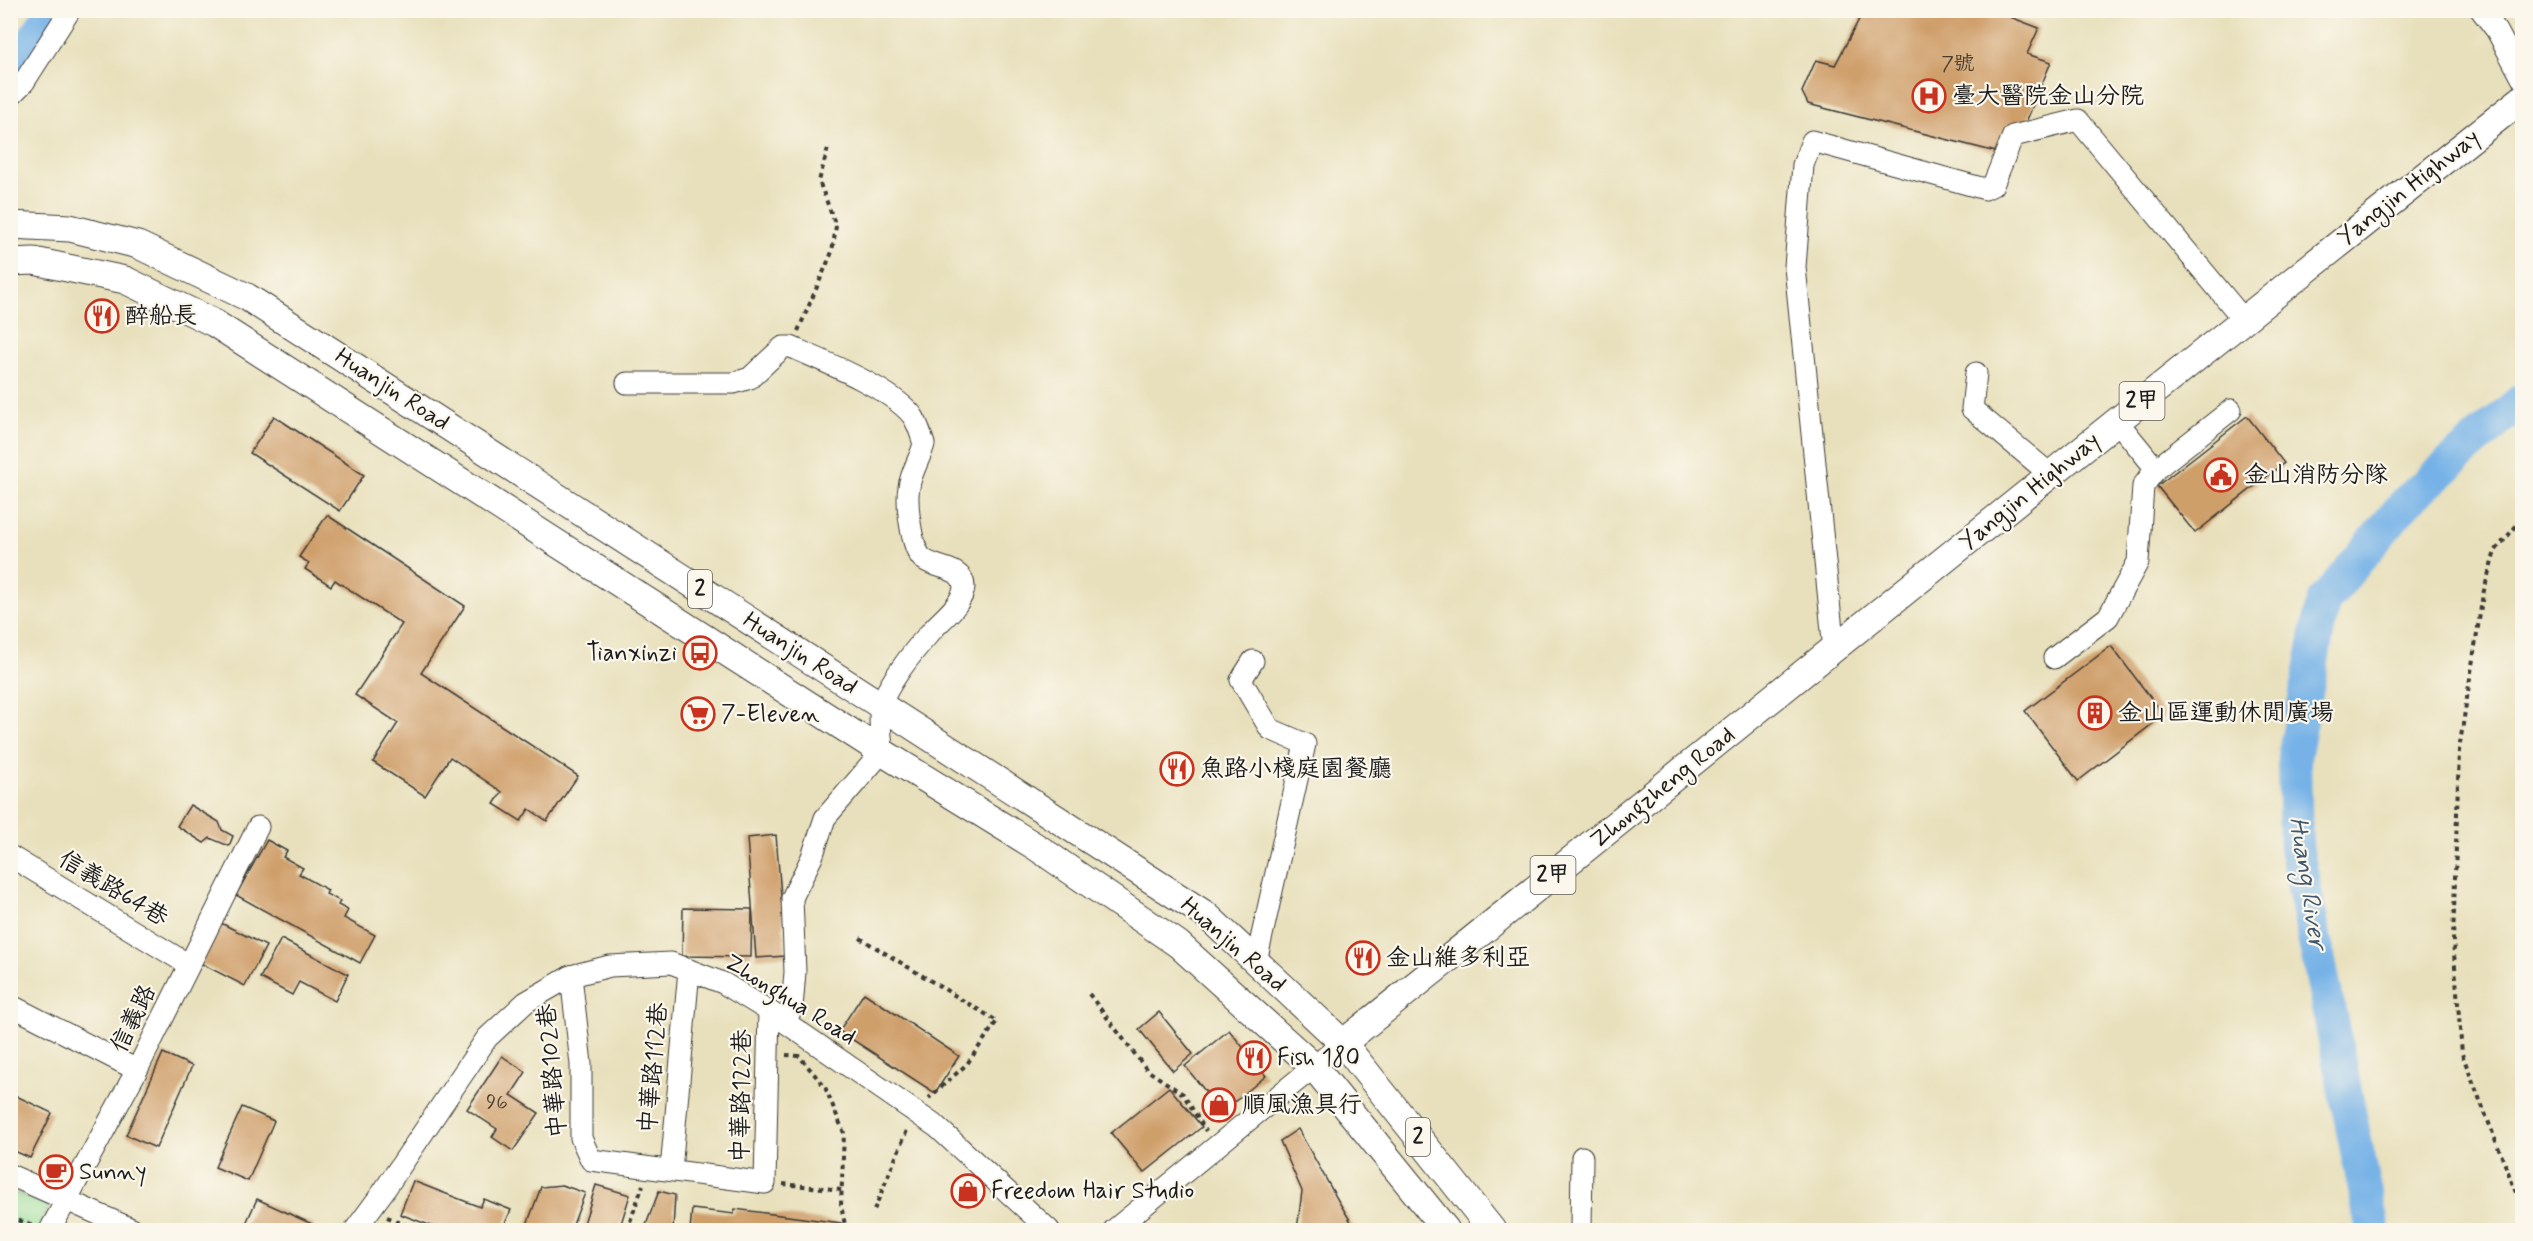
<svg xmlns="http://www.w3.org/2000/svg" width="2533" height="1241" font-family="Mynerve,'LXGW WenKai TC',sans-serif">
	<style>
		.green { fill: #95dc96; stroke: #587c59; stroke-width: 1.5 }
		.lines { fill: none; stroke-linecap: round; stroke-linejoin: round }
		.river { stroke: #76b2e7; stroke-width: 34 }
		.building { fill: #cf9f6b }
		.minor-casing { stroke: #3b3934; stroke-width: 23 }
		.major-casing { stroke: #3b3934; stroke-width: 29 }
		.path { stroke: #3b3934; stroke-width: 4; stroke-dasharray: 4.5 4.5; stroke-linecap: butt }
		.minor { stroke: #fff; stroke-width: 21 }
		.major { stroke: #fff; stroke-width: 27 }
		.labels { text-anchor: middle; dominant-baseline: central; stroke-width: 4.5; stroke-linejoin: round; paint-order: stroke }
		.number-label { font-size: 21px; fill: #493d30 }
		.shield { fill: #fbf7ec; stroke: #5f5e5a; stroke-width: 1.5 }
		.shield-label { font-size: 22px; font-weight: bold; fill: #1c1c1c }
		.poi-label { font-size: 24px; fill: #1c1c1c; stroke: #fbf7ec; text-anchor: start }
		.street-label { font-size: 24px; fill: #1c1c1c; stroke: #fbf7ec }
		.water-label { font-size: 26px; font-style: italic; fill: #40586d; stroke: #fbf7ec }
	</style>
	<rect width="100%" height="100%" fill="#fbf7ec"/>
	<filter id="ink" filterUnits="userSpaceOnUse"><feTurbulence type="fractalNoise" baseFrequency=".0167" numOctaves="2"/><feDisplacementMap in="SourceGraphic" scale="12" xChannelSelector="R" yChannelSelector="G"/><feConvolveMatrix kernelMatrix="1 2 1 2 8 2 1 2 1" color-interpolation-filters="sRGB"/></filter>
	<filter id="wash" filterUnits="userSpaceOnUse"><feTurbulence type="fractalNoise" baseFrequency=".008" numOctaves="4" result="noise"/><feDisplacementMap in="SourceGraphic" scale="24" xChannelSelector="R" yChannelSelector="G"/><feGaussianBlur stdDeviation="1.35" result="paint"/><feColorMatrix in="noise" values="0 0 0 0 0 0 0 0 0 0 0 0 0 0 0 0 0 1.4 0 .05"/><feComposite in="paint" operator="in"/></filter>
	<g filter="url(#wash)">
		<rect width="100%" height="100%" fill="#e8e0bc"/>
		<path class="green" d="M10 1191 50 1205 37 1230H11Z"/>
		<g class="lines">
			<g class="river">
				<path d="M10 77 53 10"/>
				<path d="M2373 1230 2296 847 2294 758 2323 602 2406 502 2522 400"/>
			</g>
		</g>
		<g id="blocks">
			<g class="building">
				<path d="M1864 10H1992L2039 28 2027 54 2051 62 2012 156 1808 104 1802 92 1816 60 1835 65Z"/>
				<path d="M274 416 364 475 340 511 250 453Z"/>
				<path d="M2247 416 2284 463 2195 533 2157 486Z"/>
				<path d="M327 515 465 606 421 673 578 776 547 821 529 809 521 821 494 804 502 792 450 757 425 796 373 762 398 723 355 695 402 624 335 580 331 586 305 569 309 563 299 557Z"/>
				<path d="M2111 646 2164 715 2078 781 2025 711Z"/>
				<path d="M190 805 219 822 222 830 233 836 229 846 210 838 204 843 177 826Z"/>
				<path d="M776 835 786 956 756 958 747 838Z"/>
				<path d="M267 840 287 851 283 857 303 868 299 874 328 890 326 894 340 901 338 905 348 910 344 918 375 935 360 963 236 895Z"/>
				<path d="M683 908 752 909 751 957 682 956Z"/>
				<path d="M221 923 266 946 245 986 200 963Z"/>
				<path d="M281 939 348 974 335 1001 299 982 292 995 260 978Z"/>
				<path d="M864 993 959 1056 935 1093 839 1031Z"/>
				<path d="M1159 1012 1193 1054 1173 1071 1139 1029Z"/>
				<path d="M1229 1030 1266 1076 1222 1112 1185 1066Z"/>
				<path d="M163 1053 192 1066 156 1148 126 1135Z"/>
				<path d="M502 1056 526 1072 511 1095 539 1113 513 1151 492 1137 497 1129 467 1109Z"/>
				<path d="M1169 1087 1202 1127 1144 1173 1111 1133Z"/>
				<path d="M10 1093 52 1113 30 1158 10 1149Z"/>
				<path d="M242 1107 274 1121 248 1181 215 1167Z"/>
				<path d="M1298 1129 1339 1202 1356 1230H1297L1302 1191 1280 1141Z"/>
				<path d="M413 1181 480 1207 484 1199 511 1210 502 1230H442L400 1214Z"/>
				<path d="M562 1185 585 1193 571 1230H525L541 1187Z"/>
				<path d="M596 1185 630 1195 619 1230H582Z"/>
				<path d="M659 1191 675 1195 673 1230H644Z"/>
				<path d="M257 1199 314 1225 312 1230H243Z"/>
				<path d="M692 1209 734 1214 735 1209 841 1223 840 1230H690Z"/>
			</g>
		</g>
	</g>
	<g filter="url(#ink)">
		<use href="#blocks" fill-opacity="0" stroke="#3b3934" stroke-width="1.5"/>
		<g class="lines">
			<g class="minor-casing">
				<g id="minor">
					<path d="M2481 10 2497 31 2522 78"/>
					<path d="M10 96 24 82 70 10"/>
					<path d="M1976 373 1972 409 2051 475"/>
					<path d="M627 383H734L750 378 783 347H791C823 361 890 388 912 415 918 423 921 435 924 444 920 459 911 472 909 487 906 502 911 547 922 558 933 569 964 566 964 587 963 605 939 621 929 634 914 650 886 686 881 706 878 720 882 738 882 752L825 818 812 857 792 898 795 972 792 1008 785 1022"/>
					<path d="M2117 421 2156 469"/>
					<path d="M1834 650 1795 267 1803 165 1812 141 1985 189 1993 185 2013 136 2078 120 2243 319"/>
					<path d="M2054 658 2108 617 2138 562 2143 486 2156 469 2231 410"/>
					<path d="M1253 661 1241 680 1270 729 1305 744 1256 962"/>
					<path d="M10 856 189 965"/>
					<path d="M571 976 581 1064V1138L591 1160 765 1183 769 1011"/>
					<path d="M10 1005 137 1070"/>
					<path d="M671 1170 689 970"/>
					<path d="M10 1175 134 1230"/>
					<path d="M50 1230 137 1070 258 827"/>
					<path d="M355 1230 383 1192 487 1038 526 1002 571 976 610 966 671 963 723 983 769 1011 937 1127 1049 1230"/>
					<path d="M1114 1230 1343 1043"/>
					<path d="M1581 1230 1582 1157"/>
				</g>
			</g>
			<g class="major-casing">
				<g id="major">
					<path d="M10 225 70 228 138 245 247 297 1206 915 1343 1043 1492 1230"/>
					<path d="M10 262 34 261 125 280 214 323 882 752 1038 848 1178 944 1314 1067 1446 1230"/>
					<path d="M1343 1043C1736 729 2127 410 2522 99"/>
				</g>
			</g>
			<g class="path">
				<path d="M798 331 832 252 836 226 819 181 828 148"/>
				<path d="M2522 519 2495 551 2483 594 2459 750 2453 941 2462 1054 2522 1208"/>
				<path d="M860 938 997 1021 967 1064 929 1098"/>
				<path d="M1089 994 1147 1070 1183 1094 1206 1131"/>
				<path d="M786 1055 799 1056 825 1087 844 1133 841 1205 846 1230"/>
				<path d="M783 1184 842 1190"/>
				<path d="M874 1210 908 1128"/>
				<path d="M387 1217 419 1230"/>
				<path d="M10 1218 33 1225"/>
				<path d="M508 1230 510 1225"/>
				<path d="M627 1230 643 1185"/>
			</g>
			<use href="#minor" class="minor"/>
			<use href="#major" class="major"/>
		</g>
	</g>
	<defs>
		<g id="hospital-ring" transform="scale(1.725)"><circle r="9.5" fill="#fbf7ec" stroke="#c8321e" stroke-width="1.5"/><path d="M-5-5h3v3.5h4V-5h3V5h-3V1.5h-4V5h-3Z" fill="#c8321e"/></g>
		<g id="restaurant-ring" transform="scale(1.725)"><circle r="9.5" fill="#fbf7ec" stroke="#c8321e" stroke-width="1.5"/><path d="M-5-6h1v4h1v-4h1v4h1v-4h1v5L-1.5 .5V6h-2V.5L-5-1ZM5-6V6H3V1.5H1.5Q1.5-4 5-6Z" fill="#c8321e"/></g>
		<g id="civic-ring" transform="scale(1.725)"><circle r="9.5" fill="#fbf7ec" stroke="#c8321e" stroke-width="1.5"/><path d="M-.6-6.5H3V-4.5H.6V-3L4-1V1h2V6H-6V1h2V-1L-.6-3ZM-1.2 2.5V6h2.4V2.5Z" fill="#c8321e"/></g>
		<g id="bus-ring" transform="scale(1.725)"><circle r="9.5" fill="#fbf7ec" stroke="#c8321e" stroke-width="1.5"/><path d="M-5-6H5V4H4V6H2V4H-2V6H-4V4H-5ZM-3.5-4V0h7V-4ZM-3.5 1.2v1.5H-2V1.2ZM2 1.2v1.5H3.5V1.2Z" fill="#c8321e"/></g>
		<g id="building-ring" transform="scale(1.725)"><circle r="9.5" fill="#fbf7ec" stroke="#c8321e" stroke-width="1.5"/><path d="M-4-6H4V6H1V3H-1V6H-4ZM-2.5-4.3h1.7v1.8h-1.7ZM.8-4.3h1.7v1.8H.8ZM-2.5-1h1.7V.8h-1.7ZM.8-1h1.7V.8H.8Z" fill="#c8321e"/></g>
		<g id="supermarket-ring" transform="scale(1.725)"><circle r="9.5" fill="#fbf7ec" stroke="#c8321e" stroke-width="1.5"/><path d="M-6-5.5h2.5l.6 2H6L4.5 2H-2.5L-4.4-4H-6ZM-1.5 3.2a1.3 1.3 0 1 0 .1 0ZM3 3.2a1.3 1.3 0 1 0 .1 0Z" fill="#c8321e"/></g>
		<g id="shop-ring" transform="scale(1.725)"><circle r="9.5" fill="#fbf7ec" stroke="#c8321e" stroke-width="1.5"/><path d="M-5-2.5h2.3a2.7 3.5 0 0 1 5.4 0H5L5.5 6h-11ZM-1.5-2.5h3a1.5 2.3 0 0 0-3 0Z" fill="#c8321e"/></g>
		<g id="cafe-ring" transform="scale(1.725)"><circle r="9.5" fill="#fbf7ec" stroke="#c8321e" stroke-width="1.5"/><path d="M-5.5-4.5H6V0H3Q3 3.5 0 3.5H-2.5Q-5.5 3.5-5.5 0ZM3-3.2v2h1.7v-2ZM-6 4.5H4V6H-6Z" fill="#c8321e"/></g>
	</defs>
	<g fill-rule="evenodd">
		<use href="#hospital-ring" x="1929" y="96"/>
		<use href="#restaurant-ring" x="102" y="316"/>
		<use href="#civic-ring" x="2221" y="475"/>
		<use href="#bus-ring" x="700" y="653"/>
		<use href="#building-ring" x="2095" y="713"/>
		<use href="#supermarket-ring" x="698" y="714"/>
		<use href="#restaurant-ring" x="1177" y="769"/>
		<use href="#restaurant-ring" x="1363" y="958"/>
		<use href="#restaurant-ring" x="1254" y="1058"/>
		<use href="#shop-ring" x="1219" y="1105"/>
		<use href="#cafe-ring" x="56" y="1172"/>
		<use href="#shop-ring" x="968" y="1191"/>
	</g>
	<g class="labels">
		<g class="number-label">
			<text x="1958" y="64">7號</text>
			<text x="497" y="1102">96</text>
		</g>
		<g class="shield">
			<rect x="2119.5" y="382" width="45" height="38" rx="4.5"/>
			<rect x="688" y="570" width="24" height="38" rx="4.5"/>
			<rect x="1530.5" y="856" width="45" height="38" rx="4.5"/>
			<rect x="1406" y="1118" width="24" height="38" rx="4.5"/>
		</g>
		<g class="shield-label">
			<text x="2142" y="401">2甲</text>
			<text x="700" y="589">2</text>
			<text x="1553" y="875">2甲</text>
			<text x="1418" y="1137">2</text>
		</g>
		<g class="poi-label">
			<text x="1952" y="96">臺大醫院金山分院</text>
			<text x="125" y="316">醉船長</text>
			<text x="2244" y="475">金山消防分隊</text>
			<text x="677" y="653" text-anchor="end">Tianxinzi</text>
			<text x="2118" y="713">金山區運動休閒廣場</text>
			<text x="721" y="714">7-Eleven</text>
			<text x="1200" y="769">魚路小棧庭園餐廳</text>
			<text x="1386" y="958">金山維多利亞</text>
			<text x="1277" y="1058">Fish 180</text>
			<text x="1242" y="1105">順風漁具行</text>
			<text x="79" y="1172">Sunny</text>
			<text x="991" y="1191">Freedom Hair Studio</text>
		</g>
		<g class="street-label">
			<text transform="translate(2409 188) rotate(-38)">Yangjin Highway</text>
			<text transform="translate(392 390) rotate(33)">Huanjin Road</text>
			<text transform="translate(2030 492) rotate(-39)">Yangjin Highway</text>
			<text transform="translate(800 654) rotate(33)">Huanjin Road</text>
			<text transform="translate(1663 788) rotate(-39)">Zhongzheng Road</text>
			<text transform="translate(113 889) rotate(31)">信義路64巷</text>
			<text transform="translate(1233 945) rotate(41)">Huanjin Road</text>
			<text transform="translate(790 1000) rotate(32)">Zhonghua Road</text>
			<text transform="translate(134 1019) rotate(-64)">信義路</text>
			<text transform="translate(654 1068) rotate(-85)">中華路112巷</text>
			<text transform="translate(553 1071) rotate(-95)">中華路102巷</text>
			<text transform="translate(742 1096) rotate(-89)">中華路122巷</text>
		</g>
		<g class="water-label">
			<text transform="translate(2307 883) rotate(81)">Huang River</text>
		</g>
	</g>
	<rect width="2533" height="1241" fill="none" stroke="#fbf7ec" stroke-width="36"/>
</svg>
